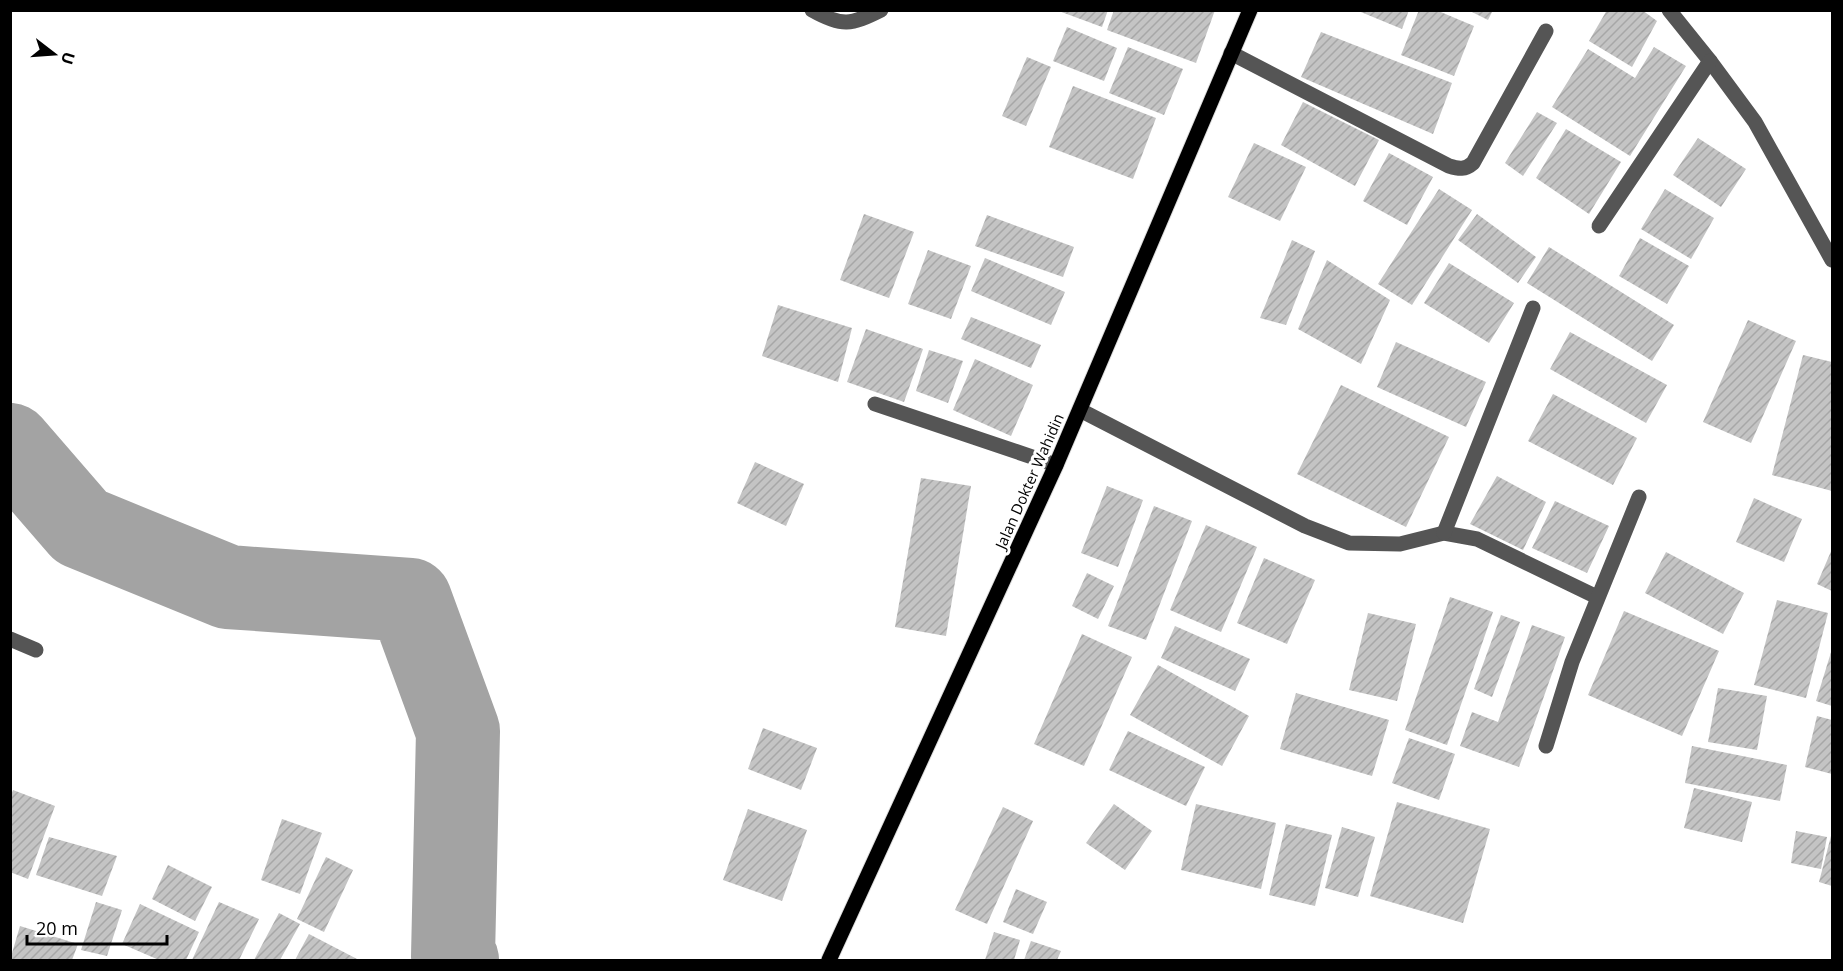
<svg xmlns="http://www.w3.org/2000/svg" width="1843" height="971" font-family="'Open Sans',sans-serif">
	<style>
		.lines { fill: none; stroke-linecap: round; stroke-linejoin: round }
		.river { stroke: #a3a3a3; stroke-width: 84 }
		.building { fill: url(#building-hatch) }
		.major-casing { stroke: #dbdbdb; stroke-width: 17 }
		.minor { stroke: #555; stroke-width: 15 }
		.major { stroke: #000; stroke-width: 15 }
		.labels { text-anchor: middle; dominant-baseline: central; stroke-width: 6; stroke-linejoin: round; paint-order: stroke }
		.street-label { font-size: 15px; fill: #000; stroke: #fff }
	</style>
	<defs>
		<pattern id="building-hatch" width="6" height="6" patternUnits="userSpaceOnUse" patternTransform="scale(1.5)"><rect width="6" height="6" fill="#c4c4c4"/><path d="M-1 1l2-2M0 6l6-6M5 7l2-2" fill="none" stroke="#a7a7a7"/></pattern>
	</defs>
	<rect width="100%" height="100%" fill="#fff"/>
	<g class="lines">
		<path class="river" d="M10 445 81 527 228 587 410 600 458 731 453 957 457 960"/>
	</g>
	<g class="building">
		<path d="M1056 10H1108L1102 27Z"/>
		<path d="M1114 10H1215L1196 63 1107 30Z"/>
		<path d="M1356 10H1409L1402 29Z"/>
		<path d="M1419 10H1436L1474 26 1454 76 1401 55Z"/>
		<path d="M1468 10H1493L1488 20Z"/>
		<path d="M1607 10H1642L1657 21 1632 67 1589 41Z"/>
		<path d="M1067 27 1117 48 1104 81 1053 61Z"/>
		<path d="M1321 32 1452 83 1433 134 1301 77Z"/>
		<path d="M1128 47 1183 69 1164 115 1109 93Z"/>
		<path d="M1654 47 1686 66 1630 156 1552 107 1588 49 1635 78Z"/>
		<path d="M1027 57 1051 67 1026 126 1002 116Z"/>
		<path d="M1073 86 1156 118 1133 179 1049 147Z"/>
		<path d="M1303 102 1379 140 1355 186 1281 145Z"/>
		<path d="M1537 112 1557 123 1523 176 1505 163Z"/>
		<path d="M1566 129 1621 162 1589 214 1536 178Z"/>
		<path d="M1698 138 1746 169 1721 207 1673 175Z"/>
		<path d="M1254 143 1306 167 1280 221 1228 197Z"/>
		<path d="M1389 153 1433 177 1407 225 1363 201Z"/>
		<path d="M1439 189 1472 210 1412 305 1378 284Z"/>
		<path d="M1665 189 1714 218 1691 259 1641 229Z"/>
		<path d="M864 214 914 232 889 298 840 280Z"/>
		<path d="M1477 214 1536 257 1518 283 1458 240Z"/>
		<path d="M987 215 1074 247 1063 277 975 246Z"/>
		<path d="M1640 238 1689 266 1667 304 1619 276Z"/>
		<path d="M1292 240 1315 251 1286 325 1260 318Z"/>
		<path d="M1549 247 1674 325 1652 361 1527 283Z"/>
		<path d="M928 250 971 266 951 319 908 304Z"/>
		<path d="M985 258 1065 292 1051 325 971 291Z"/>
		<path d="M1327 260 1390 300 1361 364 1298 329Z"/>
		<path d="M1449 263 1514 303 1489 343 1424 303Z"/>
		<path d="M778 305 852 328 838 382 762 356Z"/>
		<path d="M971 317 1041 345 1031 368 961 339Z"/>
		<path d="M1748 320 1796 341 1751 443 1703 422Z"/>
		<path d="M866 329 923 349 904 402 847 382Z"/>
		<path d="M1570 332 1667 385 1646 423 1550 369Z"/>
		<path d="M1396 342 1486 382 1466 427 1377 387Z"/>
		<path d="M929 350 963 361 948 403 916 391Z"/>
		<path d="M1803 355 1832 362V491L1772 475Z"/>
		<path d="M975 359 1033 385 1011 436 953 410Z"/>
		<path d="M1341 385 1449 437 1406 527 1297 474Z"/>
		<path d="M1553 394 1637 438 1613 485 1528 441Z"/>
		<path d="M755 462 804 484 786 526 737 503Z"/>
		<path d="M1497 476 1546 502 1523 550 1470 524Z"/>
		<path d="M921 478 971 486 946 636 895 627Z"/>
		<path d="M1107 486 1143 500 1118 567 1081 553Z"/>
		<path d="M1754 498 1802 519 1784 562 1736 542Z"/>
		<path d="M1555 501 1609 526 1587 573 1532 548Z"/>
		<path d="M1154 506 1192 521 1146 640 1108 626Z"/>
		<path d="M1206 525 1257 547 1221 632 1170 610Z"/>
		<path d="M1832 549V591L1817 584Z"/>
		<path d="M1666 552 1744 593 1723 634 1645 593Z"/>
		<path d="M1264 558 1315 580 1287 644 1237 623Z"/>
		<path d="M1087 573 1114 586 1098 619 1072 606Z"/>
		<path d="M1450 597 1493 612 1447 745 1405 730Z"/>
		<path d="M1777 600 1828 613 1806 698 1754 685Z"/>
		<path d="M1624 611 1719 651 1682 736 1588 695Z"/>
		<path d="M1368 613 1416 624 1397 701 1349 690Z"/>
		<path d="M1501 615 1520 622 1492 697 1474 689Z"/>
		<path d="M1532 625 1565 637 1519 767 1460 746 1472 712 1498 722Z"/>
		<path d="M1175 626 1250 659 1235 691 1161 658Z"/>
		<path d="M1082 634 1132 657 1084 766 1034 744Z"/>
		<path d="M1832 649V706L1816 701Z"/>
		<path d="M1158 665 1249 716 1222 766 1130 715Z"/>
		<path d="M1718 688 1767 696 1757 750 1708 742Z"/>
		<path d="M1296 693 1389 720 1372 776 1280 749Z"/>
		<path d="M1817 716 1832 720V774L1805 767Z"/>
		<path d="M763 728 817 748 801 790 748 769Z"/>
		<path d="M1128 731 1205 767 1186 806 1109 770Z"/>
		<path d="M1409 738 1455 754 1439 800 1392 783Z"/>
		<path d="M1692 746 1787 765 1780 801 1685 783Z"/>
		<path d="M1694 788 1752 802 1742 842 1684 828Z"/>
		<path d="M13 790 55 806 28 879 10 872V797Z"/>
		<path d="M1397 802 1490 829 1463 923 1370 896Z"/>
		<path d="M1114 804 1152 831 1125 870 1086 843Z"/>
		<path d="M1196 804 1276 823 1261 889 1181 870Z"/>
		<path d="M1003 807 1033 821 987 924 955 910Z"/>
		<path d="M748 809 807 830 782 901 723 880Z"/>
		<path d="M282 819 322 833 300 894 261 880Z"/>
		<path d="M1286 824 1332 835 1315 906 1269 895Z"/>
		<path d="M1342 827 1375 837 1358 897 1325 888Z"/>
		<path d="M1796 831 1827 837 1821 869 1791 863Z"/>
		<path d="M1832 832V886L1819 882Z"/>
		<path d="M49 837 117 856 102 896 36 875Z"/>
		<path d="M326 857 353 870 324 932 297 919Z"/>
		<path d="M168 865 212 887 195 921 152 899Z"/>
		<path d="M1016 889 1047 902 1033 934 1003 922Z"/>
		<path d="M96 902 122 910 107 956 81 950Z"/>
		<path d="M219 902 259 919 239 960H192Z"/>
		<path d="M140 904 199 932 186 960H159L122 944Z"/>
		<path d="M279 913 300 924 280 960H254Z"/>
		<path d="M20 926 78 944 72 960H10Z"/>
		<path d="M994 932 1020 940 1014 960H985Z"/>
		<path d="M309 934 359 960H295Z"/>
		<path d="M1031 941 1061 951 1057 960H1024Z"/>
	</g>
	<g class="lines">
		<g class="major-casing">
			<path id="major" d="M829 960 1056 465 1250 10"/>
		</g>
		<g class="minor">
			<path d="M812 10C842 27 851 25 881 10"/>
			<path d="M1669 10 1710 61 1755 122 1832 260"/>
			<path d="M1231 53 1449 166C1459 169 1465 170 1473 163L1546 31"/>
			<path d="M1599 226 1710 61"/>
			<path d="M875 404 1056 465"/>
			<path d="M1080 410 1305 526 1349 543 1400 544 1444 533 1477 539 1597 597"/>
			<path d="M1444 533 1533 308"/>
			<path d="M10 639 36 650"/>
			<path d="M1546 746 1572 662 1639 497"/>
		</g>
		<use href="#major" class="major"/>
	</g>
	<g class="labels">
		<g class="street-label">
			<text transform="translate(1029 481) rotate(-66)">Jalan Dokter Wahidin</text>
		</g>
	</g>
	<rect width="1843" height="971" fill="none" stroke="#000000" stroke-width="24"/>
	<g transform="translate(54 54) rotate(107)" stroke="#ffffff" stroke-width="4.5" paint-order="stroke">
	<path d="M0-4.5L10 22L0 15L-10 22Z" fill="#000000"/>
	<text y="-9" font-size="16" font-weight="bold" text-anchor="middle" fill="#000000">U</text>
	</g>
	<path d="M27 935v9h140v-9" fill="none" stroke="#000000" stroke-width="3"/>
	<text x="36" y="935" font-size="18" fill="#000000" stroke="#ffffff" stroke-width="4.5" paint-order="stroke">20 m</text>
</svg>
